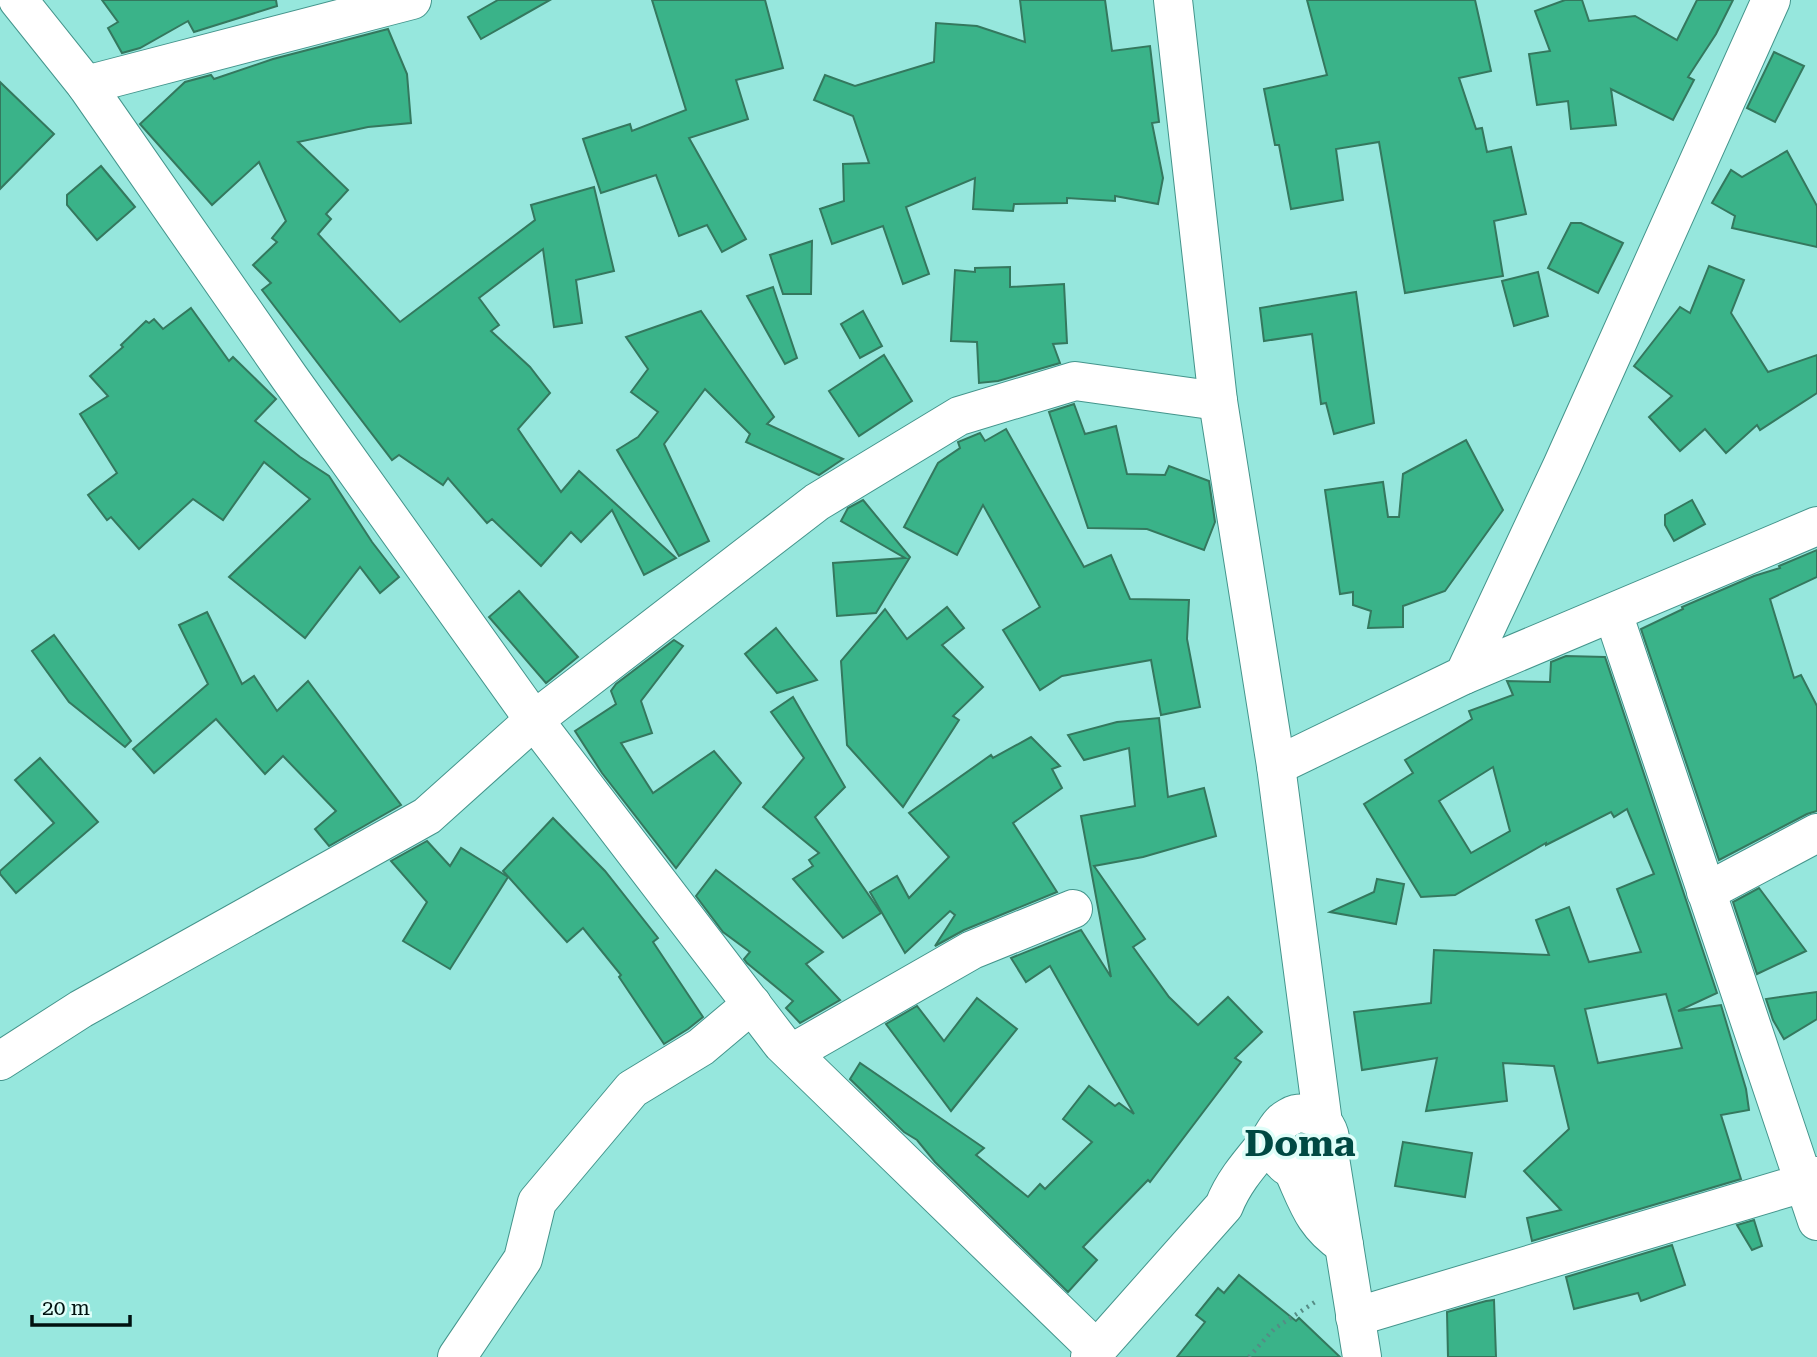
<svg xmlns="http://www.w3.org/2000/svg" width="1817" height="1357" font-family="'Roboto Serif',serif">
	<style>
		.building { fill: #3ab389; stroke: #34785e; stroke-width: 2; fill-rule: evenodd }
		.lines { fill: none; stroke-linecap: round; stroke-linejoin: round }
		.minor-casing { stroke: #44958c; stroke-width: 40 }
		.major-casing { stroke: #44958c; stroke-width: 40 }
		.path { stroke: #568c85; stroke-width: 4.5; stroke-dasharray: 2 5; stroke-linecap: butt }
		.minor { stroke: #fff; stroke-width: 38 }
		.major { stroke: #fff; stroke-width: 38 }
		.labels { text-anchor: middle; dominant-baseline: central; stroke-width: 7; stroke-linejoin: round; paint-order: stroke }
		.town-label { font-size: 37px; font-weight: bold; fill: #004943; stroke: #dffef9 }
	</style>
	<rect width="100%" height="100%" fill="#96e7dd"/>
	<g class="building">
		<path d="M102 0H276L277 6 194 32 188 21 140 48 122 53 108 28 118 22Z"/>
		<path d="M498 0H550L481 39 468 17Z"/>
		<path d="M652 0H765L783 68 736 80 748 119 689 138 746 239 722 252 707 225 679 236 656 175 601 193 583 139 630 124 632 131 686 110Z"/>
		<path d="M1020 0H1105L1112 51 1150 46 1159 122 1152 123 1163 178 1158 204 1115 196V201L1067 198V203L1014 204 1013 211 973 209 975 178 906 207 929 274 903 284 883 226 832 244 820 209 844 201 843 164 869 163 853 116 814 100 825 75 855 86 934 62 936 23 977 26 1025 42Z"/>
		<path d="M1307 0H1475L1491 71 1459 78 1476 129 1482 128 1487 152 1511 147 1526 214 1494 221 1503 276 1405 293 1379 142 1336 149 1343 200 1291 209 1279 145H1275L1264 89 1327 75Z"/>
		<path d="M1565 0H1582L1589 21 1635 16 1677 40 1697 0H1733L1716 34 1688 77 1694 80 1673 120 1611 89 1616 125 1571 129 1568 101 1537 105 1529 54 1550 51 1535 11Z"/>
		<path d="M388 29 407 74 411 123 368 127 298 142 348 190 326 214 331 219 318 234 400 322 535 220 531 205 594 187 614 271 576 280 582 323 554 327 543 249 479 298 499 325 491 331 530 367 550 393 518 429 561 492 579 471 676 558 644 575 612 510 581 542 571 532 541 566 492 519 487 523 448 478 443 485 399 455 392 460 262 290 271 283 253 265 277 242 272 238 286 221 259 162 212 205 140 124 185 82 211 75 214 79 273 59Z"/>
		<path d="M1774 52 1804 66 1775 122 1747 108Z"/>
		<path d="M0 82 54 134 0 189Z"/>
		<path d="M1787 151 1817 206V247L1732 228 1735 216 1712 203 1731 170 1742 177Z"/>
		<path d="M101 166 135 207 97 240 67 205V195Z"/>
		<path d="M1571 223H1581L1623 243 1598 293 1548 268Z"/>
		<path d="M812 241 811 294H783L770 255Z"/>
		<path d="M1709 266 1744 280 1731 313 1768 372 1817 355V393L1760 430 1757 425 1726 453 1705 429 1680 451 1649 417 1672 396 1634 366 1680 307 1690 313Z"/>
		<path d="M1010 267V287L1064 284 1067 343 1053 344 1060 363 998 381 979 383 977 342 951 341 955 270 975 272V268Z"/>
		<path d="M1538 272 1548 316 1514 326 1502 281Z"/>
		<path d="M773 287 797 358 785 364 747 296Z"/>
		<path d="M1356 292 1374 423 1334 434 1326 403 1321 404 1312 334 1264 341 1260 308Z"/>
		<path d="M191 308 229 361 233 357 276 399 255 421 300 457 329 476 372 542 399 577 380 593 360 567 305 638 229 577 310 499 264 462 223 520 193 499 139 549 111 517 107 520 88 495 117 473 80 414 108 396 90 376 123 347 121 345 146 321 149 323 154 319 163 329Z"/>
		<path d="M701 311 774 417 767 424 843 459 819 475 746 442 750 434 705 389 664 444 709 541 679 556 617 450 638 437 658 412 631 392 648 369 626 337Z"/>
		<path d="M863 311 882 346 860 358 841 324Z"/>
		<path d="M884 355 912 401 859 436 829 391Z"/>
		<path d="M1074 404 1085 434 1116 426 1127 474 1165 475 1169 466 1209 481 1215 522 1204 550 1147 529 1088 528 1049 412Z"/>
		<path d="M1006 429 1084 567 1111 555 1130 599 1189 600 1187 639 1200 707 1161 715 1151 660 1062 676 1040 690 1003 630 1040 607 983 505 957 555 904 527 938 463 960 448 958 442 980 433 985 441Z"/>
		<path d="M1466 440 1503 510 1445 591 1403 606V627L1368 628 1371 611 1353 605V592L1340 594 1325 490 1383 482 1388 517H1399L1403 474Z"/>
		<path d="M863 500 910 557 876 613 837 616 833 563 905 558 841 521 848 508Z"/>
		<path d="M1692 500 1705 524 1674 541 1665 525V515Z"/>
		<path d="M1817 550V577L1770 599 1794 678 1801 675 1817 706V811L1807 814 1719 860 1641 629 1683 609 1682 607 1754 576 1780 568 1779 566Z"/>
		<path d="M519 591 578 657 546 683 489 617Z"/>
		<path d="M947 607 964 628 942 645 983 687 953 716 959 720 903 807 847 745 841 661 885 609 907 639Z"/>
		<path d="M207 612 242 684 254 676 277 711 308 681 401 805 329 846 315 829 336 811 283 756 265 774 216 719 154 773 133 749 208 684 179 625Z"/>
		<path d="M776 628 817 680 777 693 745 654Z"/>
		<path d="M54 635 131 741 125 747 69 702 32 651Z"/>
		<path d="M674 640 683 646 641 701 652 733 621 743 653 793 714 751 741 783 676 868 602 773 575 731 616 704 611 691 616 684Z"/>
		<path d="M1566 656 1605 657 1717 993 1678 1011 1721 1005 1746 1089 1749 1110 1721 1115 1741 1179 1532 1241 1527 1218 1561 1210 1524 1171 1569 1129 1554 1066 1503 1063 1507 1101 1426 1111 1437 1058 1362 1070 1354 1012 1431 1003 1434 950 1549 955 1536 920 1569 907 1589 962 1641 952 1617 889 1654 874 1627 809 1614 817 1611 812 1546 845V843L1455 895 1421 897 1364 804 1413 773 1405 760 1472 719 1469 711 1513 695 1507 681 1550 682 1551 662ZM1493 767 1510 831 1471 853 1439 801ZM1666 994 1682 1048 1598 1063 1585 1009Z"/>
		<path d="M793 697 845 787 815 817 881 913 843 938 793 879 813 866 809 860 819 853 763 807 804 758 771 712Z"/>
		<path d="M1159 718 1168 797 1204 788 1216 836 1143 857 1094 866 1145 939 1133 947 1169 997 1198 1025 1228 997 1262 1032 1235 1058 1241 1062 1150 1182 1148 1180 1083 1247 1097 1260 1068 1292 935 1162 917 1140 904 1132 850 1079 860 1063 984 1148 976 1155 1028 1197 1040 1184 1045 1189 1092 1142 1063 1119 1089 1086 1115 1106 1119 1103 1134 1114 1050 966 1026 982 1011 958 1081 930 1111 977 1081 816 1135 806 1129 748 1084 760 1068 735 1117 722Z"/>
		<path d="M1031 737 1060 766 1052 769 1062 788 1013 823 1057 892 964 930 935 946 955 915 950 911 905 953 870 892 897 876 909 898 949 857 909 813 991 755 993 758Z"/>
		<path d="M40 758 98 822 16 893 0 874V871L54 823 15 780Z"/>
		<path d="M553 818 605 871 658 938 653 942 703 1017 688 1029 664 1044 619 977 621 975 583 928 567 942 503 871Z"/>
		<path d="M427 841 450 866 461 848 508 877 450 969 403 941 427 902 391 861Z"/>
		<path d="M716 870 823 952 806 964 840 1000 800 1023 786 1008 793 1001 747 963 744 959 750 952 723 932 696 896Z"/>
		<path d="M1377 879 1404 884 1396 924 1330 912 1374 892Z"/>
		<path d="M1759 888 1806 951 1757 974 1733 902Z"/>
		<path d="M1817 992V1019L1784 1039 1773 1020 1766 999Z"/>
		<path d="M977 998 1017 1029 951 1111 886 1024 917 1006 944 1041Z"/>
		<path d="M1403 1142 1472 1153 1465 1197 1395 1186Z"/>
		<path d="M1754 1220 1762 1246 1752 1250 1737 1225Z"/>
		<path d="M1672 1245 1685 1285 1641 1301 1638 1293 1574 1309 1566 1277Z"/>
		<path d="M1239 1275 1296 1321 1299 1318 1340 1357H1177L1205 1322 1196 1315 1218 1288 1224 1293Z"/>
		<path d="M1494 1300 1496 1357H1448L1447 1312 1486 1301Z"/>
	</g>
	<g class="lines">
		<g class="minor-casing">
			<g id="minor">
				<path d="M18 0 86 85 289 377 534 720 782 1044 1095 1348"/>
				<path d="M86 85 412 0"/>
				<path d="M1613 613 1817 1221"/>
				<path d="M1464 675 1817 526"/>
				<path d="M1706 892 1817 833"/>
				<path d="M792 1053 972 950 1073 909"/>
				<path d="M0 1061 81 1009 427 816 534 720 817 502 959 416 1075 381 1218 401"/>
				<path d="M1355 1317 1803 1183 1817 1176"/>
				<path d="M457 1357 523 1259 537 1202 632 1089 701 1047 752 1004"/>
			</g>
		</g>
		<g class="major-casing">
			<g id="major">
				<path d="M1173 0 1218 401 1276 766 1323 1123"/>
				<path d="M1276 766 1464 675 1562 466 1771 0"/>
				<path d="M1329 1152 1362 1357"/>
				<path d="M1293 1170C1308 1203 1313 1224 1344 1245"/>
				<path d="M1090 1357 1224 1206C1234 1180 1253 1160 1270 1139 1274 1134 1277 1126 1282 1122 1285 1119 1292 1115 1296 1114 1305 1112 1314 1116 1321 1121 1329 1128 1332 1140 1330 1150 1321 1183 1270 1177 1274 1133"/>
			</g>
		</g>
		<path class="path" d="M1249 1357 1274 1329 1318 1300"/>
		<use href="#minor" class="minor"/>
		<use href="#major" class="major"/>
	</g>
	<g class="labels">
		<g class="town-label">
			<text x="1300" y="1143">Doma</text>
		</g>
	</g>
	<path d="M32 1315v10h98v-10" fill="none" stroke="#00110f" stroke-width="3.5"/>
	<text x="42" y="1315" font-size="21" fill="#00110f" stroke="#dffef9" stroke-width="5" paint-order="stroke">20 m</text>
</svg>
